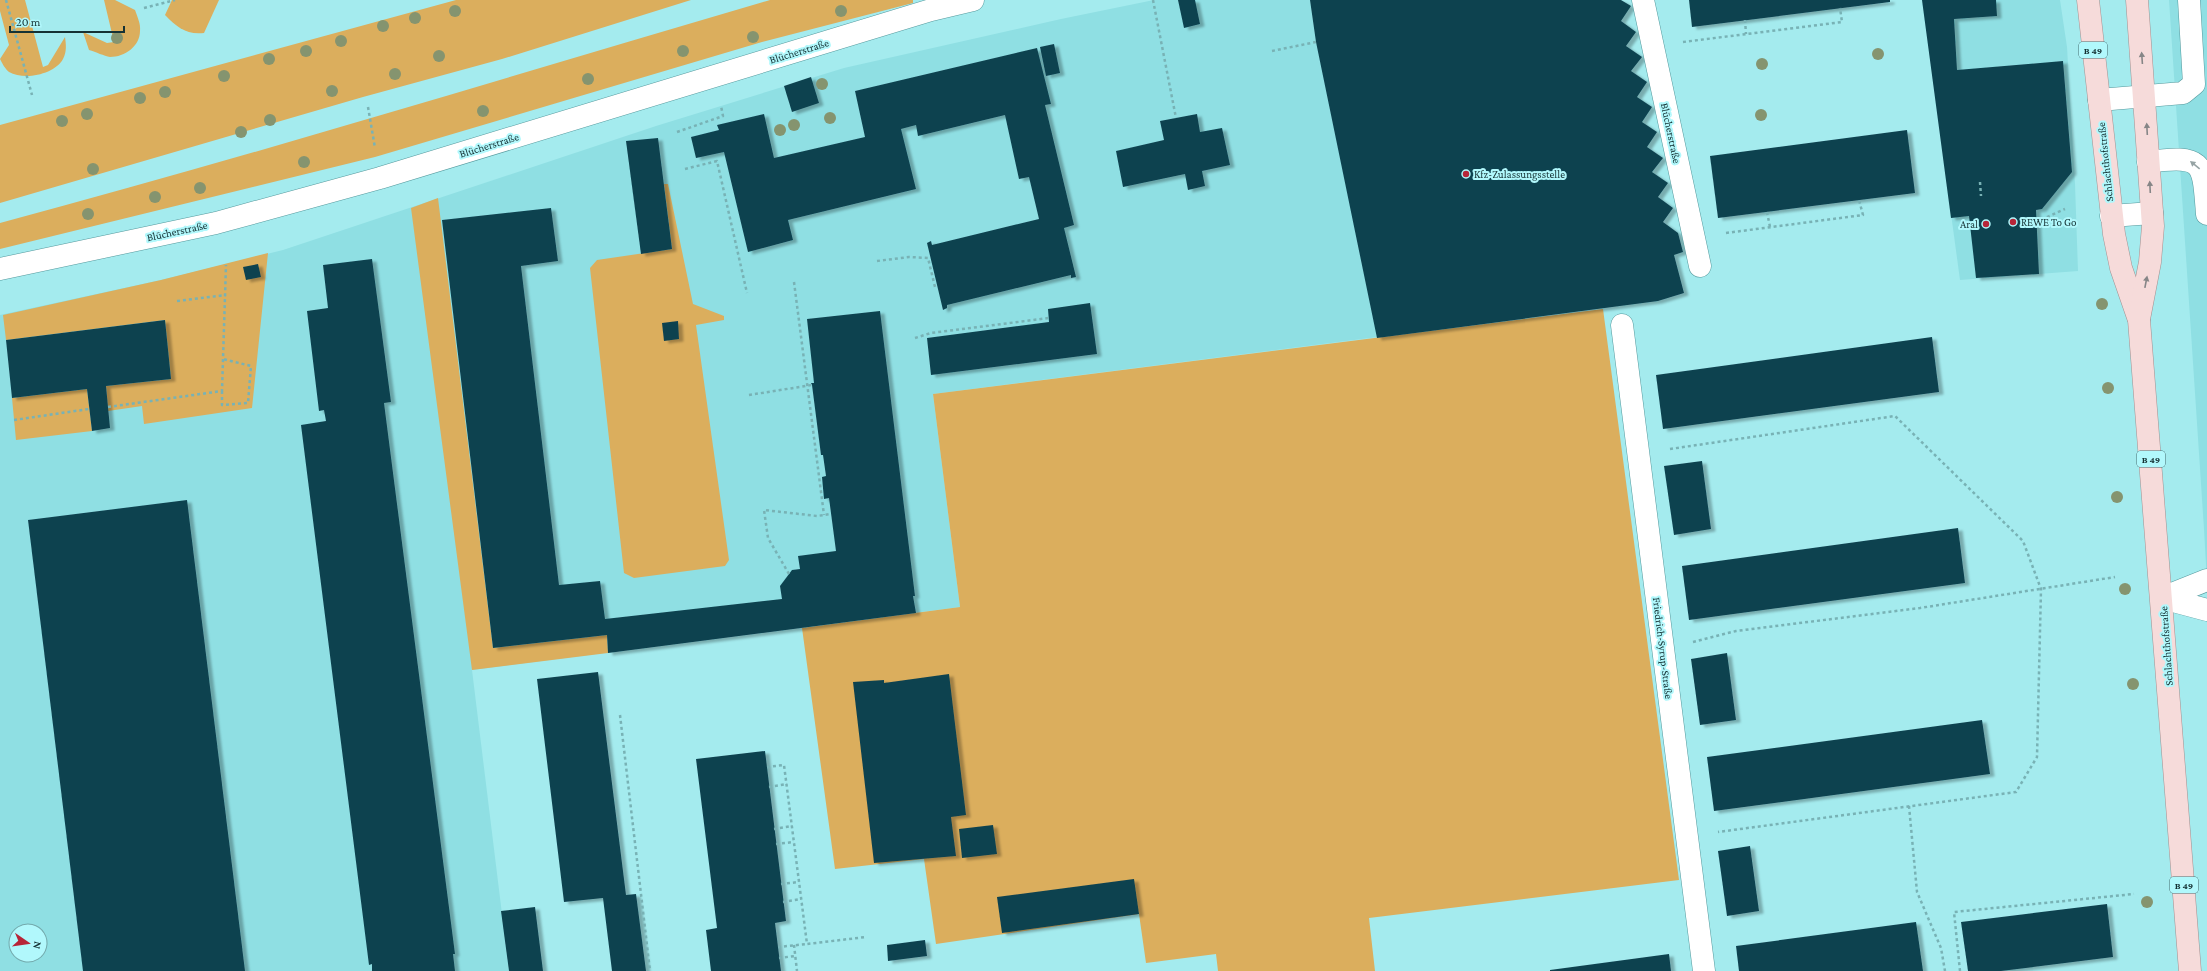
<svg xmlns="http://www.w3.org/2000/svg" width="2207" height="971" font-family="'Crimson Pro',serif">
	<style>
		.built { fill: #8fdfe3; fill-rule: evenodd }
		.green { fill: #dbae5d }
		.building { fill: #114250; filter: url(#shadow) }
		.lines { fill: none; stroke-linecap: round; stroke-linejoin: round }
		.minor-casing { stroke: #55999d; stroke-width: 23 }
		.major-casing { stroke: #a39090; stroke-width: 23 }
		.path { stroke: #78b2b5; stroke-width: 2.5; stroke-dasharray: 3 3; stroke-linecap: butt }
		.minor { stroke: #fff; stroke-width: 22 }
		.major { stroke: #f6dbda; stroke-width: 22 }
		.tree { fill: #85946f }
		.oneway { fill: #868687 }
		.oneway2 { fill: #96a3a4 }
		.poi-dot { fill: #b72538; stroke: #b1f8fc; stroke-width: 1.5 }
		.labels { text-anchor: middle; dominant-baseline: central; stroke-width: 4; stroke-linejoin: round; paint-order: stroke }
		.shield { fill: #b1f8fc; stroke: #446d70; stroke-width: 1 }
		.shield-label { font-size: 10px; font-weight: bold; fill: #153234 }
		.street-label { font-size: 11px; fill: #153234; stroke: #b1f8fc }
		.poi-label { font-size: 11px; fill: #153234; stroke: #b1f8fc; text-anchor: start }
	</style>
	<defs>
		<filter id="shadow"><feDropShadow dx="4.5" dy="2.5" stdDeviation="1" flood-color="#0004"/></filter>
	</defs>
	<rect width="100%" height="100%" fill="#a4ebee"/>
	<g class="built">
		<path d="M1154 0H1596L1658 301 933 394 960 607 472 670 509 971H0V315L161 280 283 250 656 126 844 68 1061 19ZM16 931H40V955H16Z"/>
		<path d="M1922 0H2060L2067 47 2075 184 2078 271 1960 280Z"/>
		<path d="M2169 0H2207V583L2204 529Z"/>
	</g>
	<g class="green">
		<path d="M0 0H25L43 67 48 65 65 37C66 44 67 52 63 59 55 74 25 81 9 72 5 69 2 63 0 59L9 45 0 11Z"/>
		<path d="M104 0H115L135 10C137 16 141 24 140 31 140 46 125 57 110 57 104 56 96 52 89 50L83 32 107 43 114 42Z"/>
		<path d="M172 0H219L204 33C186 35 177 27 165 15Z"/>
		<path d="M456 0H691L502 59 363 97 0 203V125Z"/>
		<path d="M770 0H913V3L762 42 375 157 0 249V223C258 154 514 75 770 0Z"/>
		<path d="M664 184H668L693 304 724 316V320L696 325 729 560 725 566 634 578 624 573 590 268 597 260 672 249Z"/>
		<path d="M438 198 493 648 607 635 608 653 472 670 411 208Z"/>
		<path d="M268 253 252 408 144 424 142 406 108 411 106 386 171 379 165 320 6 340 3 315 161 280Z"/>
		<path d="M1603 309 1679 880 1369 918 1375 971H1218L1216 954 1146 963 1139 914 936 944 924 859 835 869 802 628 960 607 933 394Z"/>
		<path d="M87 389 92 431 16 440 12 398Z"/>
	</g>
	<g class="building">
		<path d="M1178 0H1195L1200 24 1184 28Z"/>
		<path d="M1310 0H1621L1631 6 1621 21 1636 32 1626 46 1642 57 1631 71 1647 82 1637 97 1652 107 1642 122 1657 132 1647 147 1663 158 1652 172 1668 183 1658 197 1673 208 1663 222 1678 233 1683 252 1674 255 1684 293 1658 301 1377 338 1316 42Z"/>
		<path d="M1689 0H1890V2L1692 27Z"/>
		<path d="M1922 0H1996L1997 16 1954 19 1957 70 2063 61 2072 172 2042 209 2036 210 2039 274 1976 278 1969 216 1951 218Z"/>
		<path d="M1054 44 1060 73 1046 76 1040 47Z"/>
		<path d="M1037 48 1051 104 1045 105 1074 225 1064 228 1076 277 1071 278V275L947 305V308L943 310 927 243 931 241 932 245 1039 219 1029 177 1019 179 1005 115 918 136 916 125 901 129 916 189 788 220 793 240 748 252 724 152 696 158 691 137 719 130 717 125 764 114 774 158 865 137 855 91Z"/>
		<path d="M811 77 819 103 792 112 784 86Z"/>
		<path d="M1197 114 1200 132 1222 128 1230 165 1202 171 1205 186 1188 190 1185 174 1123 187 1116 151 1164 140 1160 121Z"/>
		<path d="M1907 130 1915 193 1718 218 1710 156Z"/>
		<path d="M658 138 672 249 641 254 626 141Z"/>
		<path d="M551 208 558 261 521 266 559 585 600 581 605 619 782 599 780 586 792 570 800 569 798 556 836 551 829 498 824 499 822 477 826 476 823 455H821L812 385 811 383H814L807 319 880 311 915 596H913L916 613 608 653 607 635 493 648 442 220Z"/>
		<path d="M372 259 391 402 384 403 455 954H453L455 971H372V964L369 965 301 425 326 421 324 410 319 411 307 311 328 308 323 265Z"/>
		<path d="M258 264 261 277 246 280 243 267Z"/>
		<path d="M1090 303 1097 354 931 375 927 338 1049 322 1048 309Z"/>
		<path d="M165 320 171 379 106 386 110 428 92 431 87 389 12 398 6 340Z"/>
		<path d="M678 321 679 339 664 341 662 323Z"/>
		<path d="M1932 337 1939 392 1663 429 1656 375Z"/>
		<path d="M1702 461 1711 529 1674 535 1664 466Z"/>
		<path d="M187 500 245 971H83L28 520Z"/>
		<path d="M1958 528 1965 583 1689 620 1682 566Z"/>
		<path d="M1727 653 1736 720 1700 725 1691 659Z"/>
		<path d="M598 672 626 895 636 894 646 971H612L603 898 564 902 537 679Z"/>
		<path d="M949 674 966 815 951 817 956 856 874 863 853 682 884 680V683Z"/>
		<path d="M1982 720 1990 774 1714 811 1707 757Z"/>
		<path d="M765 751 786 921 775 923 781 971H711L706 930 717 928 696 759Z"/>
		<path d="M993 825 997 854 962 858 959 829Z"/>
		<path d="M1750 846 1759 911 1727 916 1718 851Z"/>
		<path d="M1134 879 1139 914 1002 933 997 897Z"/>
		<path d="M2107 904 2113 957 2001 971H1968L1961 922Z"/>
		<path d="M535 907 543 971H509L501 911Z"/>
		<path d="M1916 922 1923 971H1739L1736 946Z"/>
		<path d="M925 940 927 956 888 961 887 945Z"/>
		<path d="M1669 954 1671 971H1550V970Z"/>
	</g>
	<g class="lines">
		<g class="minor-casing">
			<g id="minor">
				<path d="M1643 0 1700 266"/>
				<path d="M2099 100 2183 93 2194 84 2189 0"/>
				<path d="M2148 162C2205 154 2203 163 2207 214"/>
				<path d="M2111 216 2152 213"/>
				<path d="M0 269 216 223 380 178 931 10 973 0"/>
				<path d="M1622 325 1704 971"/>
				<path d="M2162 598 2207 580"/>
				<path d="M2162 598 2207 610"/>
			</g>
		</g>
		<g class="major-casing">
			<g id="major">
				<path d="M2088 0 2114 234 2121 268 2139 320 2190 971"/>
				<path d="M2137 0 2153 226 2150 262 2139 319"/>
			</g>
		</g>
		<g class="path">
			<path d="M6 0 32 95"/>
			<path d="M1153 0 1176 118"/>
			<path d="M144 8 175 0"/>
			<path d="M1745 20 1746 34"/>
			<path d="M1683 42 1842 22 1840 8"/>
			<path d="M1272 51 1316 42"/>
			<path d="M368 107 375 148"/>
			<path d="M677 132 723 116 721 106"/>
			<path d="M685 169 717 161 747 293"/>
			<path d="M1980 182 1981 196"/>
			<path d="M1767 212 1770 227"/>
			<path d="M2036 222 2065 209"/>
			<path d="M1726 233 1863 215 1859 200"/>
			<path d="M877 261 909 257 928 258 935 287 937 286"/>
			<path d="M794 282 824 515"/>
			<path d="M177 301 226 295"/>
			<path d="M915 338 931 333 1049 318"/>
			<path d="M222 391V405L248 403 251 366 223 359"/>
			<path d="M749 395 812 385"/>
			<path d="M108 407 222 391 226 265"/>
			<path d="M14 420 89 409"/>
			<path d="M1670 449 1895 416 2023 541 2041 589 2037 757 2016 792 1718 832"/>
			<path d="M789 574 768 538 764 510 817 516 831 514"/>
			<path d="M1693 642 1736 631 1920 608 2115 577"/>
			<path d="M620 715 650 971"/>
			<path d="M767 767 784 765 807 944 866 937"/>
			<path d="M769 787 787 784"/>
			<path d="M1909 806 1917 892 1941 948 1945 971"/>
			<path d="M774 829 792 826"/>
			<path d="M776 844 794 842"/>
			<path d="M781 884 799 882"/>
			<path d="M783 902 801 899"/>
			<path d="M794 945 797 971"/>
			<path d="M778 947 807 944"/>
			<path d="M779 958 795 956"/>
			<path d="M1960 971 1954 912 2134 894"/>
		</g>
		<use href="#minor" class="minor"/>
		<use href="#major" class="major"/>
	</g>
	<g class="tree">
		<circle cx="455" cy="11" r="6"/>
		<circle cx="841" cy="11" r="6"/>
		<circle cx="415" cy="18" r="6"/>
		<circle cx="383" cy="26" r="6"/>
		<circle cx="753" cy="37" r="6"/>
		<circle cx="117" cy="38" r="6"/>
		<circle cx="341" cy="41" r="6"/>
		<circle cx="306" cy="51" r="6"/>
		<circle cx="683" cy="51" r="6"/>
		<circle cx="1878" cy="54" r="6"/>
		<circle cx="439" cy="56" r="6"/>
		<circle cx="269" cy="59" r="6"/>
		<circle cx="1762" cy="64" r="6"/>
		<circle cx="395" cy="74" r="6"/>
		<circle cx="224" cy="76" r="6"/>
		<circle cx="588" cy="79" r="6"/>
		<circle cx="822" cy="84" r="6"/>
		<circle cx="332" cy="91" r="6"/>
		<circle cx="165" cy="92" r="6"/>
		<circle cx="140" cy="98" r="6"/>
		<circle cx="483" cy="111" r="6"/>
		<circle cx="87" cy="114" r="6"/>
		<circle cx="1761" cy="115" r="6"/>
		<circle cx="830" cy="118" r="6"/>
		<circle cx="270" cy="120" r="6"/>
		<circle cx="62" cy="121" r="6"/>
		<circle cx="794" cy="125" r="6"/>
		<circle cx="780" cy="130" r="6"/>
		<circle cx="241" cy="132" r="6"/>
		<circle cx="304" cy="162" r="6"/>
		<circle cx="93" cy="169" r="6"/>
		<circle cx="200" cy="188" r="6"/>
		<circle cx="155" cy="197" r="6"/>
		<circle cx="88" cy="214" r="6"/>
		<circle cx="2102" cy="304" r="6"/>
		<circle cx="2108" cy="388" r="6"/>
		<circle cx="2117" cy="497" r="6"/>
		<circle cx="2125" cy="589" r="6"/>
		<circle cx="2133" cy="684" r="6"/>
		<circle cx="2147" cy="902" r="6"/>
	</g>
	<defs><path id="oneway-solid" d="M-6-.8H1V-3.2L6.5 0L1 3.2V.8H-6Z"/></defs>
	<g class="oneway">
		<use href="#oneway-solid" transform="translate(2142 58) rotate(-94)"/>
		<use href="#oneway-solid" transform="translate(2147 129) rotate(-93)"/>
		<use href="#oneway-solid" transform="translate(2150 187) rotate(-93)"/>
		<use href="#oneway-solid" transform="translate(2146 282) rotate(-79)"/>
	</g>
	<use class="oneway2" href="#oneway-solid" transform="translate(2195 165) rotate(-141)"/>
	<g class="poi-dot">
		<circle cx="1466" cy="174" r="4"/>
		<circle cx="2013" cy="222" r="4"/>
		<circle cx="1986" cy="224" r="4"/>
	</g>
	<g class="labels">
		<g class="shield">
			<rect x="2079" y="42" width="28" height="16" rx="3"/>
			<rect x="2137" y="451" width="28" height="16" rx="3"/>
			<rect x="2170" y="877" width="28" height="16" rx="3"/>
		</g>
		<g class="shield-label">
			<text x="2093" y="50">B 49</text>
			<text x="2151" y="459">B 49</text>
			<text x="2184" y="885">B 49</text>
		</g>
		<g class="street-label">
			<text transform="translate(799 51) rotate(-17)">Blücherstraße</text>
			<text transform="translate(1671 133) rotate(78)">Blücherstraße</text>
			<text transform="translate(489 145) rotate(-17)">Blücherstraße</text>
			<text transform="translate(2105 162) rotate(-96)">Schlachthofstraße</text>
			<text transform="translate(177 231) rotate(-12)">Blücherstraße</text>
			<text transform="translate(2166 646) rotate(-94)">Schlachthofstraße</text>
			<text transform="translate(1663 648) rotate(83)">Friedrich-Syrup-Straße</text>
		</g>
		<g class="poi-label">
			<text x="1474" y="174">Kfz-Zulassungsstelle</text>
			<text x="2021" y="222">REWE To Go</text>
			<text x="1978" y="224" text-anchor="end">Aral</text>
		</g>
	</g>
	<g transform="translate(28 943) rotate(103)"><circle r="19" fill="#b1f8fc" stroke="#73a9ac"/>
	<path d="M0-3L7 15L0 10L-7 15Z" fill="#b72538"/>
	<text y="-6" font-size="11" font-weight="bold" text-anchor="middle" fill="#153234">N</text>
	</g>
	<path d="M10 26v6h114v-6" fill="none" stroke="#153234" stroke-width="2"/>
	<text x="16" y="26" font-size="12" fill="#153234" stroke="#b1f8fc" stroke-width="3" paint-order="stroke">20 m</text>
</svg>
